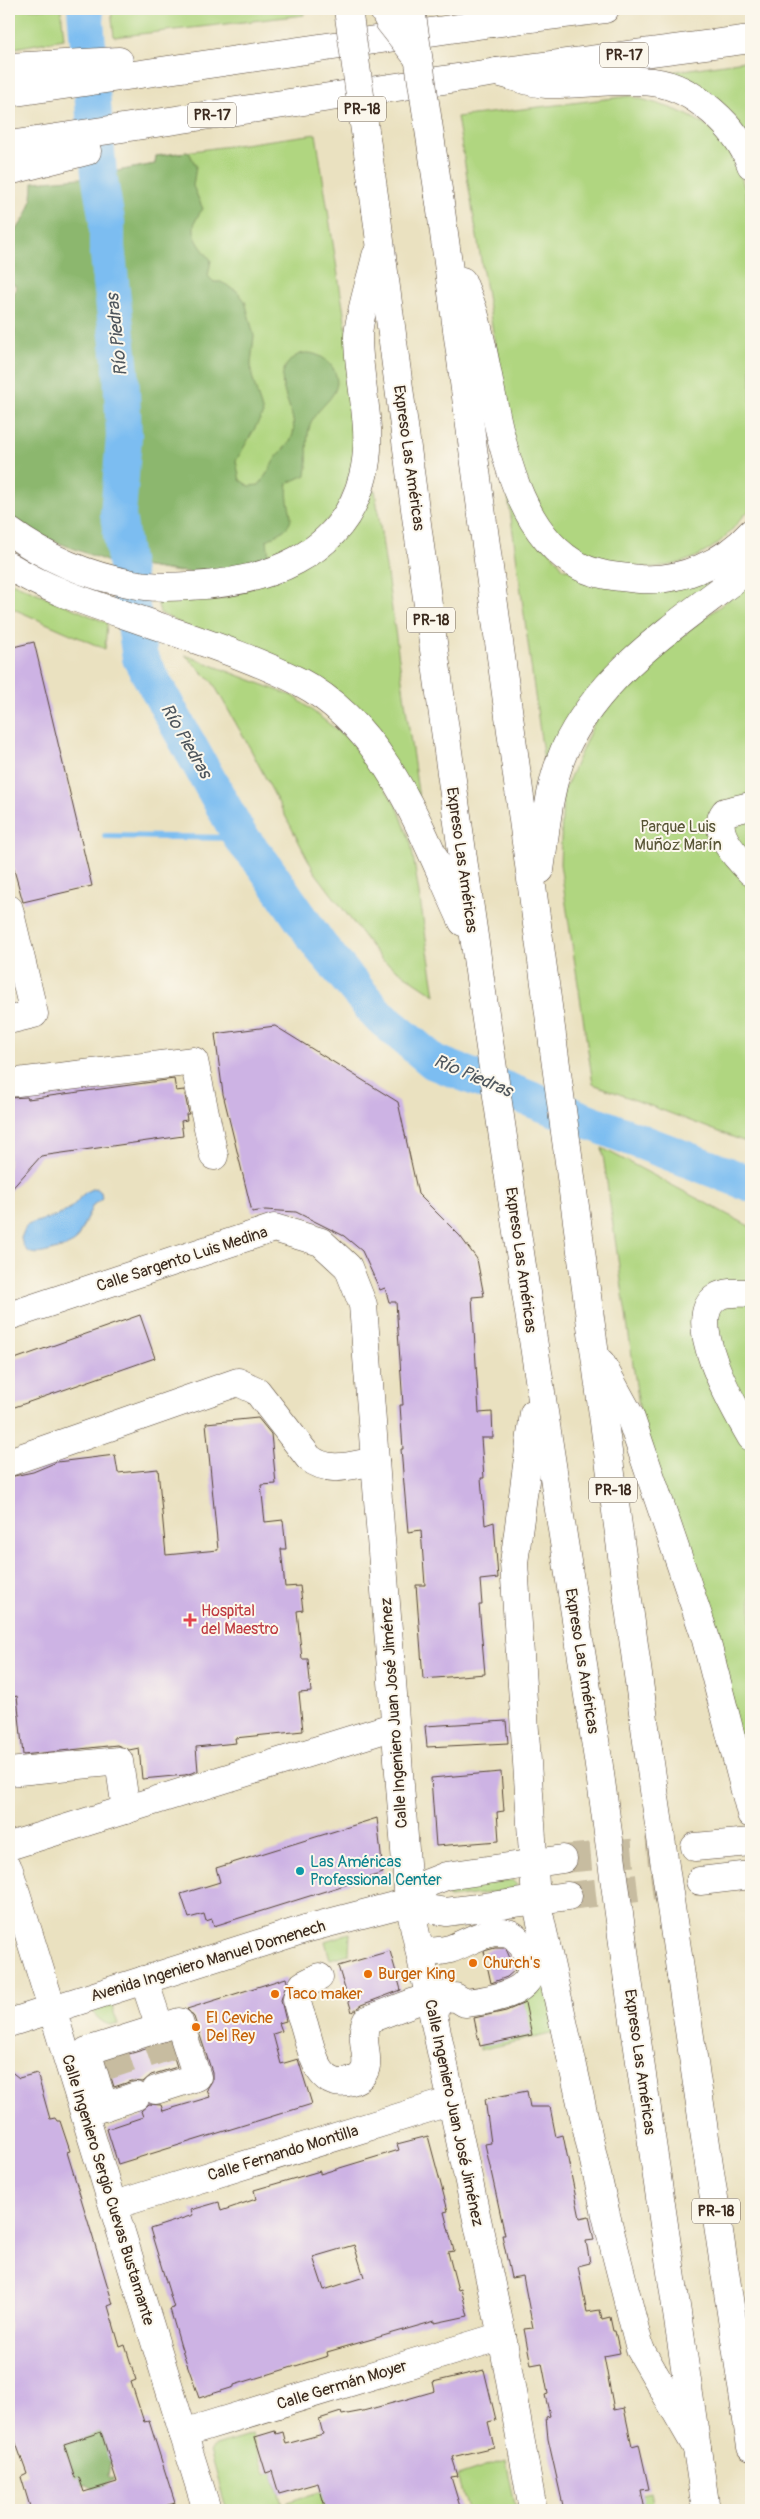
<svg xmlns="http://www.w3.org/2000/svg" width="760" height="2519" font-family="Pangolin,sans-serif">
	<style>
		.green { fill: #b0d680; stroke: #76804f }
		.forest { fill: #8cb76e; stroke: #647046 }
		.water { fill: #7cbdf1; stroke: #5c7488 }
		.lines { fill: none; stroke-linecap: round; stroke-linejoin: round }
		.stream { stroke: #7cbdf1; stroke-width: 6 }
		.river { stroke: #7cbdf1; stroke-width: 36 }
		.building { fill: #cdb3e4; fill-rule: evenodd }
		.minor-tunnel { stroke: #c7bca0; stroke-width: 28; stroke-dasharray: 28 14; stroke-linecap: butt }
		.minor-casing { stroke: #554536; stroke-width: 29 }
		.major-casing { stroke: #554536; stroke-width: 29 }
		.highway-casing { stroke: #554536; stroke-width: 29 }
		.minor { stroke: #fff; stroke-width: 28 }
		.major { stroke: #fff; stroke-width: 28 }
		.highway { stroke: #fff; stroke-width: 28 }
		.highway-bridge-casing { stroke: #554536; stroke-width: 29; stroke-linecap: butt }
		.highway-bridge { stroke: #fff; stroke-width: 28 }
		.health-dot { fill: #e0444e; stroke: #fbf7ec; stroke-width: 2 }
		.culture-dot { fill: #0f9aa8; stroke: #fbf7ec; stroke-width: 2 }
		.food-dot { fill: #e8710a; stroke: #fbf7ec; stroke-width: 2 }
		.labels { text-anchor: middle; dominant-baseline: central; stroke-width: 4; stroke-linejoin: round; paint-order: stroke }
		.shield { fill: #fbf7ec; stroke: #75685c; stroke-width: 1 }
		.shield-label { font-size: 15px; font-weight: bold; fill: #3b2a1e }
		.street-label { font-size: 16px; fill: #3b2a1e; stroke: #fbf7ec }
		.park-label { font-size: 16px; fill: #585536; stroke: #fbf7ec }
		.health-label { font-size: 16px; fill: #be3a42; stroke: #fbf7ec; text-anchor: start }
		.culture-label { font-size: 16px; fill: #0d838f; stroke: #fbf7ec; text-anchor: start }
		.food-label { font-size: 16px; fill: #c56008; stroke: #fbf7ec; text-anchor: start }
		.water-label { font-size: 18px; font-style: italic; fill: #4e565d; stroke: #fbf7ec }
	</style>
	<rect width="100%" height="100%" fill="#fbf7ec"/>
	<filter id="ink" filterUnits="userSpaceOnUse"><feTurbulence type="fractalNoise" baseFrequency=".02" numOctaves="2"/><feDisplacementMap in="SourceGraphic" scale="10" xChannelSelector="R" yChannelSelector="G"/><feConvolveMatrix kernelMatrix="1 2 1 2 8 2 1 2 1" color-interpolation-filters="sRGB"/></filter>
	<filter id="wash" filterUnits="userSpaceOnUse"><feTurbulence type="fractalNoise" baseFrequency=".0096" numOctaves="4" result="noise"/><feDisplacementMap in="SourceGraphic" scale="20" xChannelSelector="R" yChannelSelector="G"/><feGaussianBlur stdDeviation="1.12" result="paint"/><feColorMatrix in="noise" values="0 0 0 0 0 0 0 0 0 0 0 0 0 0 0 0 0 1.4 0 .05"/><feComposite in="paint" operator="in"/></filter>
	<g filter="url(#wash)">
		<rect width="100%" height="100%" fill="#eae1c0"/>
		<g class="green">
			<path d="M9 9H61L64 39 9 49Z"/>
			<path d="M111 9H303L304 15 114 37Z"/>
			<path d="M751 60V143L657 74Z"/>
			<path d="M630 96C666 106 701 114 726 145 760 189 751 293 751 349 751 402 751 455 751 508 740 519 730 534 717 544 662 587 578 567 538 513 528 501 523 483 516 469L457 117Z"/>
			<path d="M316 134 357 397V458L336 513 301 545 251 567 178 572 136 565 129 554 124 527 128 412 123 348 103 176 118 171 155 164 156 156Z"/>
			<path d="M375 490 419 799 350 709 160 613 157 601 221 599 290 573 368 493Z"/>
			<path d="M508 496 564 569 706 577 710 585 545 769Z"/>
			<path d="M9 581 107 623 105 649 9 607Z"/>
			<path d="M751 582V1144L593 1084 560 864 563 793 597 716 625 680Z"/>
			<path d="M185 655 295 697 352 742 397 806 411 843 435 995 381 959 314 871 251 750 213 683Z"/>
			<path d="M602 1148 751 1227V1777L642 1427Z"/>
			<path d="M512 1880 517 1885 512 1890 449 1898 444 1894 448 1888Z"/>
			<path d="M350 1933 349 1954 330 1959 325 1941Z"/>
			<path d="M546 1986 555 2033 480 2050V2046L531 2035 524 2001 485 2009 484 2004Z"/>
			<path d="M111 2004 118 2024C106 2028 99 2019 91 2011Z"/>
			<path d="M252 2435 264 2474 272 2471 282 2504 328 2489 353 2507 343 2510H227L210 2451 216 2446Z"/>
			<path d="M506 2460 516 2510H468L458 2476Z"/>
			<path d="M651 2492 654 2510H645L644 2507 622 2510V2507L601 2510 600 2502Z"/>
		</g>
		<g class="forest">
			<path d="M189 152 196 166 193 186 203 209C185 230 197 242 211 260L208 276 214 282H221L237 291 245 301 254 336 251 364 252 376 263 414 236 461 240 480 249 486 259 485C265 477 270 468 275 459 281 451 290 444 293 434 299 408 264 377 296 356 301 353 307 352 314 354 322 356 330 362 334 370 346 396 317 404 310 425 305 441 309 459 306 475L288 483C283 515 308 520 267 540L269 559C223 579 183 573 136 565L129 554 124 527 128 412 123 348 103 176 118 171 155 164 156 156Z"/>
			<path d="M92 177 105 300 112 329 118 385 117 410 119 433 113 497 118 558 114 564 46 538 9 516V474L12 470 9 461V396L12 393 9 361 15 331 9 316 16 286 9 281V226L17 229C29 213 33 202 33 182Z"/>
			<path d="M101 2429 112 2452 108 2476 114 2479 97 2491 86 2485H70L49 2443Z"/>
		</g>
		<path class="water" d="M96 1188 101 1192 102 1198 93 1205 76 1241C70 1246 62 1248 54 1250 39 1255 24 1258 21 1238L26 1226C39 1219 56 1219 68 1210 78 1203 82 1190 96 1188Z"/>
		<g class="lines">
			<path class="stream" d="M105 836 241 838"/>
			<path class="river" d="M85 9 99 174 107 221V246L121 371 124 436 118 515 140 658 241 838 263 864 320 946 378 1015 434 1062 751 1184"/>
		</g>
		<g id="blocks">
			<g class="building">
				<path d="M34 642 92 886 23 902 9 852V648Z"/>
				<path d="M275 1026 398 1102 418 1194 460 1236 477 1259 484 1296 472 1297 479 1413 492 1412 493 1438H481L484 1478H481L485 1525 494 1522 498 1578 480 1580 482 1605H479L485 1674 423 1679 416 1585H425L421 1530 408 1532 401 1449H403L400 1405H403L396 1302H389L385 1288 380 1290 362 1251 344 1236 296 1212 265 1210 252 1212 223 1094 215 1034Z"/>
				<path d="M174 1079 176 1091 184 1090 189 1114H186L187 1120 181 1121 183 1136 41 1156 9 1192V1098L27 1097 28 1099Z"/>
				<path d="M140 1315 155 1358 9 1409V1361Z"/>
				<path d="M258 1418 271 1434 276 1484 261 1485 265 1522 283 1520 286 1549H281L285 1587 300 1586 303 1610 297 1611 302 1659H308L311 1692 299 1693 303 1731 235 1738 236 1743 196 1747 198 1771 185 1775 142 1779 139 1748 129 1750 117 1745 23 1755 17 1696 13 1697 9 1658V1477L33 1472 57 1462 115 1455 118 1473 158 1469 166 1555 218 1550 206 1423Z"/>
				<path d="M506 1721 508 1743 427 1747 425 1726Z"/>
				<path d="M501 1772 504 1811 497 1812 499 1841 436 1846 431 1778Z"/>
				<path d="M377 1818 383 1873 214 1926 212 1919 206 1921 204 1914 189 1918 181 1894 220 1882 216 1868Z"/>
				<path d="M495 1948H504L507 1951 515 1970 507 1977 491 1983 484 1951Z"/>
				<path d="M390 1951 401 1990 361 2005 352 2012 338 1966Z"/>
				<path d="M286 1978 287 1982 281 2000 286 2021 279 2023 282 2031 273 2034 281 2064 298 2059 312 2104 118 2164 107 2129 143 2117 141 2111 149 2104 161 2105 163 2111 210 2097 207 2089 212 2081V2072L194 2017 187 2009Z"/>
				<path d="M525 2003 532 2035 480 2046 474 2018 506 2011Z"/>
				<path d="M169 2042 177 2067 151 2075 143 2082 132 2081 114 2087 106 2061Z"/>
				<path d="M9 2070 19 2078 37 2073 50 2119 55 2118 57 2121H60L70 2151 67 2152 113 2304 108 2306 120 2347 125 2345 136 2380 131 2382 144 2422 149 2421 175 2503 151 2510H31L21 2477 27 2474 9 2424ZM101 2432 117 2482 84 2492 79 2477 75 2478 64 2444Z"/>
				<path d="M527 2091 530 2107H550L556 2137 563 2135 580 2218 589 2216 594 2240 586 2241 590 2263 578 2266 587 2312 600 2310 602 2319 610 2317 613 2331H615L620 2353 604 2356 614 2410 624 2408 632 2446 639 2444 649 2489 641 2490 645 2510H564L548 2439 546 2417 550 2416 545 2395 548 2394 542 2363 531 2365 524 2329 533 2328 523 2276 511 2278 502 2235H505L485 2144 491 2143 485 2099Z"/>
				<path d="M428 2136 448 2211 444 2212 454 2251 448 2252 458 2290 461 2289 468 2316 435 2323V2321L327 2352 328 2356 234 2385V2387L199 2398 181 2347 170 2309 174 2308 150 2229 193 2215 191 2210 219 2202 221 2211 256 2199 254 2190 320 2171V2174L399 2150 397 2144ZM354 2245 364 2277 324 2290 313 2257Z"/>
				<path d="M484 2370 496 2420 488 2422 494 2447 452 2457 458 2476 451 2477 461 2510H326L318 2483 279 2494 272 2471 266 2473 255 2437 275 2431 276 2434 283 2432 286 2444 323 2434 319 2419 341 2412 342 2415 363 2411 404 2400 435 2391 433 2382Z"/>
			</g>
		</g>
	</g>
	<g filter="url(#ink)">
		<use href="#blocks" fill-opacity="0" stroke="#554536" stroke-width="1"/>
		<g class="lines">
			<g class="minor-tunnel">
				<path d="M563 1859 695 1847"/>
				<path d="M568 1896 700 1881"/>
				<path d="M156 2036 168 2072"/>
				<path d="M113 2049 125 2086"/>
			</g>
			<g class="minor-casing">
				<g id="minor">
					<path d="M751 806 725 812C710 831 738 859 751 872"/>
					<path d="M9 909 34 1014 9 1020"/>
					<path d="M9 1083 194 1061 214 1156"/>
					<path d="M751 1293C741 1293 726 1291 717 1297 681 1319 737 1412 751 1437"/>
					<path d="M9 1316 274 1228 321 1242 348 1267 363 1305 409 1902 502 2336 533 2510"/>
					<path d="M9 1462 238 1382 257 1391 309 1458C329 1474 352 1465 375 1461"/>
					<path d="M9 1772 119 1761 126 1810"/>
					<path d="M9 1846 395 1726"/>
					<path d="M695 1847 751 1842"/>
					<path d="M9 1870 207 2510"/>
					<path d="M700 1881 751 1875"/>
					<path d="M409 1902 428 1909 446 1912 568 1896"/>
					<path d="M420 1952C430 1952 440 1952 450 1949 468 1943 487 1928 508 1933 517 1936 522 1944 526 1952 548 1991 493 2000 465 2003L455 1997 446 1998V1995L433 2010"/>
					<path d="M319 1977 303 1985C301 1989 297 1994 297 1999 297 2008 303 2019 305 2028 312 2051 318 2092 352 2081 381 2071 355 2041 367 2020L420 2000 426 1996 428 1989"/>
					<path d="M144 1980 160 2028"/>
					<path d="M9 2023 305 1929 409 1902 428 1883 446 1876 563 1859"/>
					<path d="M104 2107 87 2051 179 2022 197 2077 156 2090"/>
					<path d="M88 2112 136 2096"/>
					<path d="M115 2205 452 2101"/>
					<path d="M183 2433 502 2336"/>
				</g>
			</g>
			<g class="major-casing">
				<g id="major">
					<path d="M492 23 605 9"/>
					<path d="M497 72 751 39"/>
				</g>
			</g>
			<g class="highway-casing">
				<g id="highway">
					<path d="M9 67 119 61"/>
					<path d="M9 93 492 23 518 9"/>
					<path d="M9 145 497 72C513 76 530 83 546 84 580 85 620 78 653 82 694 87 738 128 751 165"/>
					<path d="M9 171 87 151"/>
					<path d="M439 196 648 1749"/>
					<path d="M376 210C442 728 516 1244 598 1759"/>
					<path d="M462 281C467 294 473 307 476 320 496 395 502 527 581 567 599 576 621 577 640 579 681 582 724 563 751 533"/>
					<path d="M9 531C46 558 87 576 133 584 151 588 171 587 189 586 264 583 343 557 363 476 375 431 358 382 358 337 358 318 372 276 376 256"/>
					<path d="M9 566C55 595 111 609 163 628 209 644 257 660 300 682 388 728 423 837 463 922"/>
					<path d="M540 870C546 830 548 788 564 751 601 670 684 620 751 567"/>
					<path d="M601 1363 630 1416 705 1636 751 1814"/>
					<path d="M534 1413 514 1563 536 1900 606 2215 640 2349 697 2448"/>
					<path d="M681 1976 751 2447"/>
					<path d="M628 1980 706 2510"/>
				</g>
			</g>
			<use href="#minor" class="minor"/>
			<use href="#major" class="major"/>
			<use href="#highway" class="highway"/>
			<g class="highway-bridge-casing">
				<g id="highway-bridge">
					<path d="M348 9 376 210"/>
					<path d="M383 9 389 21 418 58"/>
					<path d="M411 9 439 196"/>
					<path d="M648 1749 681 1976"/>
					<path d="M598 1759 628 1980"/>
				</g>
			</g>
			<use href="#highway-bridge" class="highway-bridge"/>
		</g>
	</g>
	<path class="health-dot" d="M187.5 1612.5h5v5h5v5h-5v5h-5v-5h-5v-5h5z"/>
	<circle class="culture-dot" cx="300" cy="1871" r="5"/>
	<g class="food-dot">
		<circle cx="473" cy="1963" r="5"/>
		<circle cx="368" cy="1974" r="5"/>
		<circle cx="275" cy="1994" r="5"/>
		<circle cx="196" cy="2027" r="5"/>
	</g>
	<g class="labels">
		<g class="shield">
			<rect x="600" y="42.5" width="48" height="25" rx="4"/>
			<rect x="338" y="96.5" width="48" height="25" rx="4"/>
			<rect x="188" y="102.5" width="48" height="25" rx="4"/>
			<rect x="407" y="607.5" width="48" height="25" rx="4"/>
			<rect x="589" y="1477.5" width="48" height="25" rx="4"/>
			<rect x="692" y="2198.5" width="48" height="25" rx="4"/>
		</g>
		<g class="shield-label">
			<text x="624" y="55">PR-17</text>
			<text x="362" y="109">PR-18</text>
			<text x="212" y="115">PR-17</text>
			<text x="431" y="620">PR-18</text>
			<text x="613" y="1490">PR-18</text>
			<text x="716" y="2211">PR-18</text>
		</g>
		<g class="street-label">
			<text transform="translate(409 458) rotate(82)">Expreso Las Américas</text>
			<text transform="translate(462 860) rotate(82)">Expreso Las Américas</text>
			<text transform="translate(182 1259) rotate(-18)">Calle Sargento Luis Medina</text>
			<text transform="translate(521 1260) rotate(82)">Expreso Las Américas</text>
			<text transform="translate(582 1661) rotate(81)">Expreso Las Américas</text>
			<text transform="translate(394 1713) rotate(-94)">Calle Ingeniero Juan José Jiménez</text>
			<text transform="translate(208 1961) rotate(-17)">Avenida Ingeniero Manuel Domenech</text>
			<text transform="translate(640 2062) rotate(82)">Expreso Las Américas</text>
			<text transform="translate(454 2113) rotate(78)">Calle Ingeniero Juan José Jiménez</text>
			<text transform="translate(283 2153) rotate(-17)">Calle Fernando Montilla</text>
			<text transform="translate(108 2190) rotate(73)">Calle Ingeniero Sergio Cuevas Bustamante</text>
			<text transform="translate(342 2385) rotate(-17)">Calle Germán Moyer</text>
		</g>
		<g class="park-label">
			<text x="678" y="827">Parque Luis<tspan x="678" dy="18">Muñoz Marín</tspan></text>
		</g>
		<g class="health-label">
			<text x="201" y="1611">Hospital<tspan x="201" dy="18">del Maestro</tspan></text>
		</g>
		<g class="culture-label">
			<text x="310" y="1862">Las Américas<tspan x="310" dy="18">Professional Center</tspan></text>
		</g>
		<g class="food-label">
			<text x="483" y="1963">Church's</text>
			<text x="378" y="1974">Burger King</text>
			<text x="285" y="1994">Taco maker</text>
			<text x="206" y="2018">El Ceviche<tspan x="206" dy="18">Del Rey</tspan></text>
		</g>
		<g class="water-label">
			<text transform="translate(117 335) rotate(-96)">Río Piedras</text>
			<text transform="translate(186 741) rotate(60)">Río Piedras</text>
			<text transform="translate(473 1076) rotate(23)">Río Piedras</text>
		</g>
	</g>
	<rect width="760" height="2519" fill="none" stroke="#fbf7ec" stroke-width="30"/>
</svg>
